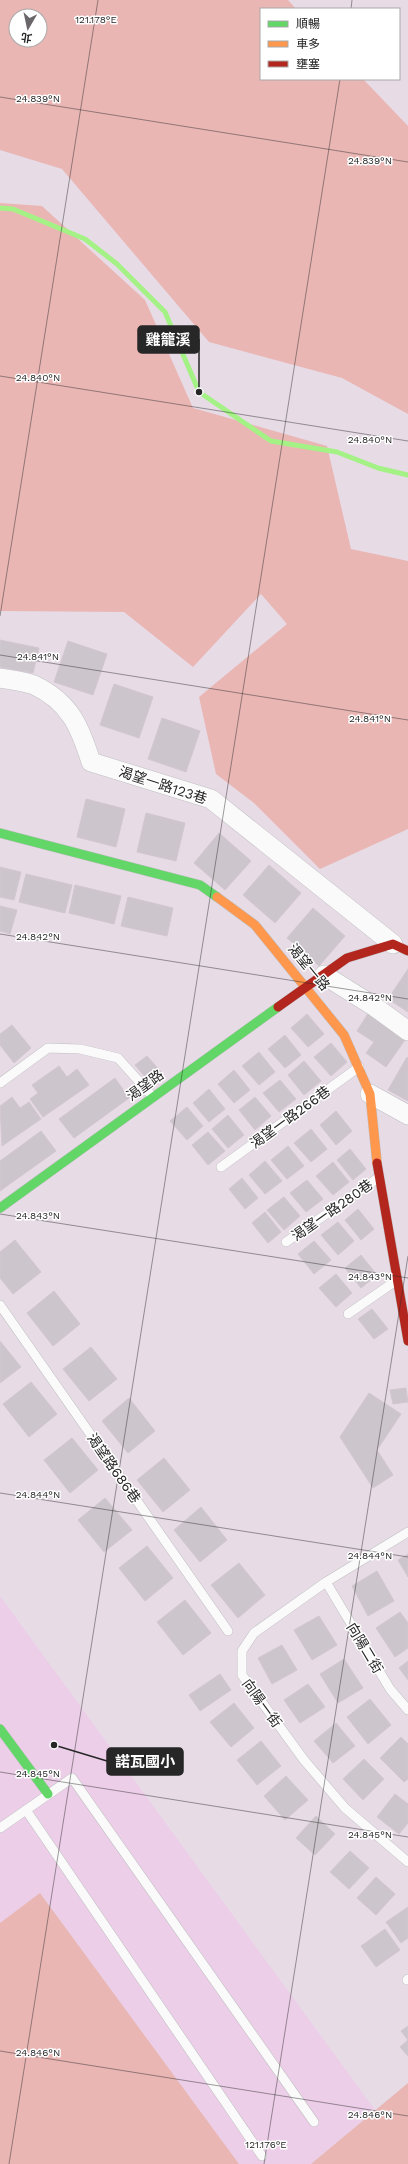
<svg xmlns="http://www.w3.org/2000/svg" width="408" height="2164" font-family="'Work Sans','Noto Sans TC',sans-serif">
	<style>
		.education { fill: #eccee8 }
		.green { fill: #e9b6b4; fill-rule: evenodd }
		.lines { fill: none; stroke-linecap: round; stroke-linejoin: round }
		.stream { stroke: #a4f285; stroke-width: 5 }
		.building { fill: #cdc5cc; stroke: #d2c7d1 }
		.lane-casing { stroke: #bfbfc0; stroke-width: 10 }
		.street-casing { stroke: #bfbfc0; stroke-width: 20 }
		.fast-casing { stroke: #bfbfc0; stroke-width: 10 }
		.slow-casing { stroke: #bfbfc0; stroke-width: 10 }
		.jam-casing { stroke: #bfbfc0; stroke-width: 10 }
		.lane { stroke: #fbfafb; stroke-width: 9 }
		.street { stroke: #fbfafb; stroke-width: 19 }
		.fast { stroke: #63d668; stroke-width: 9 }
		.slow { stroke: #ff974d; stroke-width: 9 }
		.jam { stroke: #b3261e; stroke-width: 9 }
		.ticks { fill: none; stroke: #272727; stroke-width: 1; stroke-opacity: 0.45 }
		.labels { text-anchor: middle; dominant-baseline: central; stroke-width: 3; stroke-linejoin: round; paint-order: stroke }
		.street-label { font-size: 14px; fill: #272727; stroke: #fff }
		.ticks-label { font-size: 10px; text-anchor: middle; fill: #272727; stroke: #fff; stroke-width: 3; stroke-linejoin: round; paint-order: stroke }
		.leader { fill: none; stroke: #272727; stroke-width: 1.5 }
		.callout-dot { fill: #272727; stroke: #fff; stroke-width: 1.5 }
		.callout { fill: #272727; stroke: #272727; stroke-width: 1.5 }
		.callout-label { font-size: 15px; text-anchor: middle; font-weight: bold; fill: #fff }
	</style>
	<rect width="100%" height="100%" fill="#e7dbe6"/>
	<path class="education" d="M0 1596 375 2110 311 2164H239L41 1894 0 1923Z"/>
	<g class="green">
		<path d="M0 0H288L296 9H261V79H363L408 126V414L342 378 209 342 62 169 0 150ZM16 16H40V40H16Z"/>
		<path d="M0 203 42 206 145 300 193 408 327 446 351 549 408 561V829L320 869 254 803 216 774 199 697 287 624 261 594 193 667 124 612 0 611Z"/>
		<path d="M40 1893 239 2164H0V1923Z"/>
		<path d="M408 2083V2164H311Z"/>
	</g>
	<g class="lines">
		<path class="stream" d="M0 208 13 209 85 239 117 264 165 312 199 392 271 441 337 452 378 468 408 475"/>
	</g>
	<g class="building">
		<path d="M0 640 39 648 33 673 0 667Z"/>
		<path d="M68 641 107 654 93 695 54 682Z"/>
		<path d="M114 684 153 697 139 738 100 725Z"/>
		<path d="M162 718 200 731 186 772 148 759Z"/>
		<path d="M86 799 125 809 116 847 77 837Z"/>
		<path d="M146 813 185 823 176 861 137 852Z"/>
		<path d="M219 833 251 861 225 890 194 863Z"/>
		<path d="M269 865 301 893 275 923 243 895Z"/>
		<path d="M0 867 21 872 14 900 0 897Z"/>
		<path d="M26 874 72 885 65 913 19 902Z"/>
		<path d="M75 885 121 896 114 924 69 913Z"/>
		<path d="M128 897 173 908 167 936 121 926Z"/>
		<path d="M0 906 17 910 10 934 0 931Z"/>
		<path d="M313 908 345 936 319 966 287 938Z"/>
		<path d="M408 969V1012L388 999Z"/>
		<path d="M369 1012 407 1037 386 1067 366 1053 374 1042 357 1031Z"/>
		<path d="M307 1014 324 1034 308 1047 291 1028Z"/>
		<path d="M12 1025 31 1048 14 1063 0 1045V1034Z"/>
		<path d="M285 1035 301 1055 285 1068 268 1049Z"/>
		<path d="M331 1043 347 1062 331 1076 314 1057Z"/>
		<path d="M259 1052 275 1072 259 1085 242 1066Z"/>
		<path d="M147 1056 162 1073 150 1083 135 1065Z"/>
		<path d="M407 1057 408 1058V1101L388 1090Z"/>
		<path d="M304 1061 321 1081 304 1095 288 1075Z"/>
		<path d="M59 1066 67 1077 77 1069 89 1085 43 1117 30 1099 38 1093 32 1085Z"/>
		<path d="M234 1070 250 1090 234 1103 218 1084Z"/>
		<path d="M115 1078 129 1098 74 1138 59 1119Z"/>
		<path d="M280 1080 296 1099 279 1112 263 1093Z"/>
		<path d="M209 1089 225 1109 209 1122 193 1103Z"/>
		<path d="M12 1097 20 1108 29 1102 41 1119 2 1146 0 1106Z"/>
		<path d="M255 1097 271 1116 255 1130 239 1110Z"/>
		<path d="M187 1107 203 1126 187 1140 170 1121Z"/>
		<path d="M336 1111 352 1131 336 1145 320 1125Z"/>
		<path d="M228 1115 244 1135 228 1148 212 1129Z"/>
		<path d="M311 1129 327 1149 311 1162 294 1143Z"/>
		<path d="M41 1131 56 1151 0 1191V1161Z"/>
		<path d="M208 1132 225 1151 208 1165 192 1145Z"/>
		<path d="M288 1146 304 1166 287 1179 271 1160Z"/>
		<path d="M350 1149 366 1169 353 1180 337 1160Z"/>
		<path d="M265 1161 282 1181 265 1194 249 1175Z"/>
		<path d="M333 1162 349 1182 333 1195 316 1176Z"/>
		<path d="M242 1178 258 1198 245 1209 229 1189Z"/>
		<path d="M307 1180 323 1199 306 1212 290 1193Z"/>
		<path d="M284 1197 300 1216 284 1230 267 1210Z"/>
		<path d="M358 1209 374 1229 361 1240 345 1220Z"/>
		<path d="M265 1212 281 1232 268 1243 252 1223Z"/>
		<path d="M338 1222 354 1241 338 1255 321 1235Z"/>
		<path d="M15 1240 41 1272 13 1294 0 1278V1252Z"/>
		<path d="M314 1241 331 1260 314 1274 298 1254Z"/>
		<path d="M361 1255 377 1275 361 1288 345 1268Z"/>
		<path d="M336 1274 352 1293 336 1307 319 1288Z"/>
		<path d="M54 1291 80 1324 53 1346 27 1313Z"/>
		<path d="M372 1309 388 1329 374 1339 358 1319Z"/>
		<path d="M0 1341 21 1367 0 1383Z"/>
		<path d="M91 1347 117 1379 89 1401 63 1369Z"/>
		<path d="M31 1382 57 1414 29 1437 3 1404Z"/>
		<path d="M406 1388 408 1402 393 1404 390 1390Z"/>
		<path d="M369 1393 401 1414 377 1450 393 1475 373 1488 340 1437Z"/>
		<path d="M129 1398 155 1431 128 1453 102 1421Z"/>
		<path d="M72 1438 98 1470 70 1493 44 1460Z"/>
		<path d="M164 1458 190 1490 163 1512 137 1480Z"/>
		<path d="M105 1498 132 1530 104 1552 78 1520Z"/>
		<path d="M201 1507 227 1540 200 1562 174 1530Z"/>
		<path d="M147 1546 173 1578 145 1601 119 1568Z"/>
		<path d="M408 1554V1577L398 1560Z"/>
		<path d="M239 1563 265 1595 238 1618 211 1585Z"/>
		<path d="M377 1571 394 1601 368 1616 352 1586Z"/>
		<path d="M185 1600 211 1633 183 1655 157 1622Z"/>
		<path d="M400 1612 408 1623V1648L395 1657 376 1628Z"/>
		<path d="M319 1616 337 1645 312 1660 294 1630Z"/>
		<path d="M282 1645 297 1670 272 1684 258 1658Z"/>
		<path d="M344 1659 363 1688 338 1703 320 1674Z"/>
		<path d="M408 1661V1680L399 1668Z"/>
		<path d="M220 1674 231 1690 200 1711 189 1695Z"/>
		<path d="M308 1684 325 1707 300 1723 284 1700Z"/>
		<path d="M370 1699 391 1725 368 1744 347 1717Z"/>
		<path d="M234 1703 254 1728 231 1747 210 1722Z"/>
		<path d="M336 1723 355 1746 333 1763 314 1741Z"/>
		<path d="M401 1737 408 1744V1779L404 1782 380 1758Z"/>
		<path d="M261 1741 281 1766 257 1785 237 1760Z"/>
		<path d="M364 1759 384 1779 363 1800 343 1779Z"/>
		<path d="M286 1776 308 1800 285 1820 264 1796Z"/>
		<path d="M395 1794 408 1804V1823L399 1834 377 1817Z"/>
		<path d="M316 1816 335 1834 315 1855 296 1838Z"/>
		<path d="M350 1851 369 1868 349 1889 330 1872Z"/>
		<path d="M376 1877 395 1894 376 1915 357 1898Z"/>
		<path d="M408 1907V1938L401 1943 386 1922Z"/>
		<path d="M385 1929 400 1950 376 1967 361 1946Z"/>
		<path d="M408 2026V2040L401 2031Z"/>
		<path d="M408 2040V2056L400 2047Z"/>
	</g>
	<g class="lines">
		<g class="lane-casing">
			<g id="lane">
				<path d="M0 1083 48 1048 80 1049 118 1058 153 1097"/>
				<path d="M221 1167 359 1067"/>
				<path d="M286 1242 378 1178"/>
				<path d="M0 1305 228 1631"/>
				<path d="M348 1314 397 1280"/>
				<path d="M408 1532 326 1582 254 1633 242 1651V1675L304 1760 345 1808 408 1862"/>
				<path d="M326 1582 390 1689 408 1710"/>
				<path d="M26 1810 262 2156"/>
				<path d="M0 1828 72 1778 314 2122"/>
				<path d="M407 1980 408 1979"/>
			</g>
		</g>
		<g class="street-casing">
			<g id="street">
				<path d="M0 678C11 680 24 681 34 685 70 702 80 727 91 762L211 799 393 944"/>
				<path d="M324 975 375 1007 408 1031"/>
				<path d="M370 1094 408 1115"/>
			</g>
		</g>
		<g class="fast-casing">
			<g id="fast">
				<path d="M0 833 200 885 217 897"/>
				<path d="M0 1208 278 1007"/>
				<path d="M0 1729 48 1794"/>
			</g>
		</g>
		<g class="slow-casing">
			<path id="slow" d="M217 897 255 925 344 1035 370 1094 377 1163"/>
		</g>
		<g class="jam-casing">
			<g id="jam">
				<path d="M278 1007 347 958 393 944 408 951"/>
				<path d="M377 1163 408 1341"/>
			</g>
		</g>
		<use href="#lane" class="lane"/>
		<use href="#street" class="street"/>
		<use href="#fast" class="fast"/>
		<use href="#slow" class="slow"/>
		<use href="#jam" class="jam"/>
	</g>
	<path class="ticks" d="M351 9 352 0M0 97 408 162M0 376 408 441M0 616 98 0M0 655 408 720M0 934 408 999M0 1214 408 1278M0 1493 408 1557M0 1772 408 1837M0 2051 408 2116M9 2164 340 79M264 2164 408 1256"/>
	<g class="labels">
		<g class="street-label">
			<text transform="translate(163 785) rotate(18)">渴望一路123巷</text>
			<text transform="translate(309 967) rotate(50)">渴望一路</text>
			<text transform="translate(145 1085) rotate(-36)">渴望路</text>
			<text transform="translate(290 1117) rotate(-36)">渴望一路266巷</text>
			<text transform="translate(332 1210) rotate(-35)">渴望一路280巷</text>
			<text transform="translate(114 1468) rotate(55)">渴望路686巷</text>
			<text transform="translate(365 1648) rotate(59)">向陽二街</text>
			<text transform="translate(262 1703) rotate(54)">向陽一街</text>
		</g>
	</g>
	<g class="ticks-label">
		<text x="96" y="23">121.178°E</text>
		<text x="38" y="102">24.839°N</text>
		<text x="370" y="164">24.839°N</text>
		<text x="38" y="381">24.840°N</text>
		<text x="370" y="443">24.840°N</text>
		<text x="38" y="660">24.841°N</text>
		<text x="370" y="722">24.841°N</text>
		<text x="38" y="940">24.842°N</text>
		<text x="370" y="1001">24.842°N</text>
		<text x="38" y="1219">24.843°N</text>
		<text x="370" y="1280">24.843°N</text>
		<text x="38" y="1498">24.844°N</text>
		<text x="370" y="1559">24.844°N</text>
		<text x="38" y="1777">24.845°N</text>
		<text x="370" y="1838">24.845°N</text>
		<text x="38" y="2056">24.846°N</text>
		<text x="370" y="2118">24.846°N</text>
		<text x="266" y="2148">121.176°E</text>
	</g>
	<path class="leader" d="M199 392L199 339M54 1745L107 1761"/>
	<g class="callout-dot">
		<circle cx="199" cy="392" r="4"/>
		<circle cx="54" cy="1745" r="4"/>
	</g>
	<g class="callout">
		<rect x="138" y="326" width="61" height="27" rx="4"/>
		<rect x="107" y="1748" width="76" height="27" rx="4"/>
	</g>
	<g class="callout-label">
		<text x="168" y="345">雞籠溪</text>
		<text x="145" y="1767">諾瓦國小</text>
	</g>
	<rect x="260" y="8" width="140" height="72" fill="#ffffff" stroke="#a9a9a9"/>
	<rect x="268" y="21" width="20" height="6" fill="#63d668" stroke="#a9a9a9"/>
	<text x="296" y="28" font-size="12" fill="#272727">順暢</text>
	<rect x="268" y="41" width="20" height="6" fill="#ff974d" stroke="#a9a9a9"/>
	<text x="296" y="48" font-size="12" fill="#272727">車多</text>
	<rect x="268" y="61" width="20" height="6" fill="#b3261e" stroke="#a9a9a9"/>
	<text x="296" y="68" font-size="12" fill="#272727">壅塞</text>
	<g transform="translate(28 28) rotate(189)"><circle r="19" fill="#ffffff" stroke="#a9a9a9"/>
	<path d="M0-3L7 15L0 10L-7 15Z" fill="#6a666a"/>
	<text y="-6" font-size="11" font-weight="bold" text-anchor="middle" fill="#272727">北</text>
	</g>
</svg>
